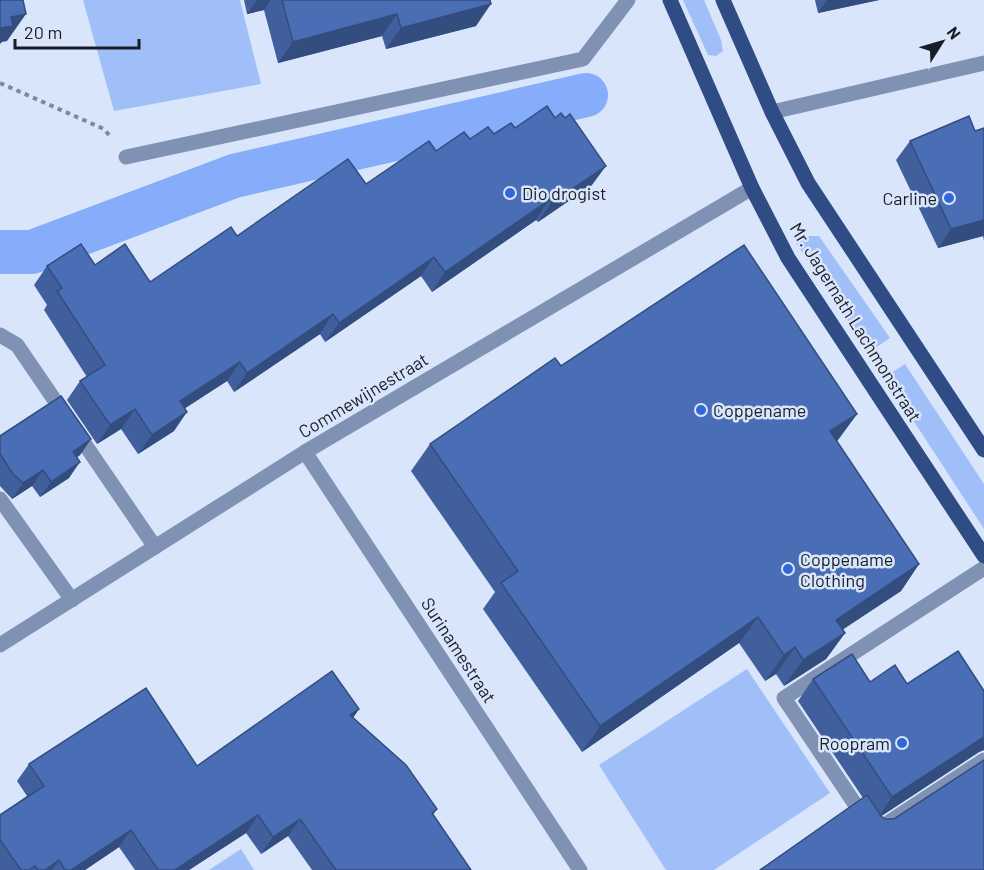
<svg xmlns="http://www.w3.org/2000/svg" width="984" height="870" font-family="Barlow,sans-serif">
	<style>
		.green { fill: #a0bff9 }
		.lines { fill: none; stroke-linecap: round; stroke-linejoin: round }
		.canal { stroke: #85adf9; stroke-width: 44 }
		.path { stroke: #818999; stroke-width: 4; stroke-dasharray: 4.5 4.5; stroke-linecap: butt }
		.minor { stroke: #8092b3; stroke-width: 15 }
		.major { stroke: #2f4c85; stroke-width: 15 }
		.wall { fill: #405f9c }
		.shaded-wall { fill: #344d7f }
		.building { fill: #4a6eb5; stroke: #344d7f; stroke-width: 1.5 }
		.poi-dot { fill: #3267d6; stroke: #d8e5fb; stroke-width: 2 }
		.labels { text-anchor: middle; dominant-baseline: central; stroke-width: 5; stroke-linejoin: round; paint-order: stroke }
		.poi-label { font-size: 18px; fill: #191d25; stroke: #d8e5fb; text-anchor: start }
		.street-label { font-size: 18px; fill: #191d25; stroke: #d8e5fb }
	</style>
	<rect width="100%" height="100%" fill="#d8e5fb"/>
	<g class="green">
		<path d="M83 0H240L261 84 114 111Z"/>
		<path d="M683 0H704L721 40 723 51 716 56 708 55Z"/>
		<path d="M807 236H819L890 338 869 352 796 243Z"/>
		<path d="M905 364 984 484V529L885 377Z"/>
		<path d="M747 669 830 793 714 870H666L599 765Z"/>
		<path d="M241 849 254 870H209Z"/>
	</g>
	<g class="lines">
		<path class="canal" d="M0 252H32L234 176 586 95"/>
		<path class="path" d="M0 83 104 129 109 135"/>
		<g class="minor">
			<path d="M772 112 984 63"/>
			<path d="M126 157 583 59 628 0"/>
			<path d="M0 335 17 345 155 547"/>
			<path d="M305 452 580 870"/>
			<path d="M0 499 72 600"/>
			<path d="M0 645 305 452 752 188"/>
			<path d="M865 819 784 698 984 568"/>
			<path d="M880 828 984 760"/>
		</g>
		<g class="major">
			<path d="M670 0 752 188 788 258 984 556"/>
			<path d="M723 0 772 112 808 183 984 450"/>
		</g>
	</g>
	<g class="wall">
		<path d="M244 0H490L476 26 386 49 382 36 278 63 264 10 247 14Z"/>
		<path d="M815 0H879L818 13Z"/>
		<path d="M515 128 592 185 538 222 536 220 432 292 421 276 325 342 320 334 234 392 227 381 185 408 174 431 138 454 121 429 97 444 67 400 80 381 87 377 44 310 47 305 34 285 47 266 95 265 150 282 237 236 366 184 436 151 470 139 494 134Z"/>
		<path d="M984 128V241L983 236 938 248 896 160 910 141 975 131Z"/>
		<path d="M561 366 857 414 837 441 919 564 901 591 843 629 845 633 826 659 784 686 776 674 765 681 739 643 582 752 483 609 495 592 411 471 430 444Z"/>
		<path d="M0 436 91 439 80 455 77 457 69 478 40 497 32 486 12 499 0 486Z"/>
		<path d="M813 679 870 682 984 691V750L979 752 881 816 885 819 984 870H760L863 798 798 701Z"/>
		<path d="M359 709 353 718 437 809 433 815 471 870H312L288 836 261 854 246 833 189 870H135L119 847 85 870H0V815L27 796 17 781 29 764 197 766Z"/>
	</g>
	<g class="shaded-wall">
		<path d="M257 0H271L264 10 247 14Z"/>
		<path d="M827 0H879L818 13Z"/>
		<path d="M491 4 476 26 386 49 401 28Z"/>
		<path d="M26 14 7 41 2 42 0 44V28L11 17Z"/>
		<path d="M397 14 382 36 278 63 293 42Z"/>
		<path d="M606 166 592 185 538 222 551 203Z"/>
		<path d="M549 200 536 220 432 292 445 272Z"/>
		<path d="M984 220V235L983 236 938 248 951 229Z"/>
		<path d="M434 257 421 276 325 342 339 323Z"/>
		<path d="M333 314 320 334 234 392 247 373Z"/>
		<path d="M240 362 227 381 167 420 180 401Z"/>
		<path d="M135 409 121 429 97 444 110 425Z"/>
		<path d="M187 412 174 431 138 454 152 435Z"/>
		<path d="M857 414 838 440 812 458 830 431Z"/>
		<path d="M91 439 80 455 62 467 73 452Z"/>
		<path d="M80 462 69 478 40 497 51 482Z"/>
		<path d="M43 470 32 486 12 499 23 483Z"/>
		<path d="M919 564 901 591 818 646 836 620Z"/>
		<path d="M758 617 739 643 582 752 600 726Z"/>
		<path d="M845 633 826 659 784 686 803 660Z"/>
		<path d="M795 647 776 674 765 681 784 655Z"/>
		<path d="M359 709 347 726 350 715Z"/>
		<path d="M984 737V750L979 752 877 819 892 797Z"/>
		<path d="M258 815 246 833 189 870H175Z"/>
		<path d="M300 819 288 836 261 854 273 837Z"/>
		<path d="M131 830 119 847 85 870H71Z"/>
		<path d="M59 860 52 870H45Z"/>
	</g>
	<g class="building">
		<path d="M0 0H23L26 14 11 17 13 26 0 28Z"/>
		<path d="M282 0H490L491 4 401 28 397 14 293 42Z"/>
		<path d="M547 106 555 118 561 113 565 118 570 114 606 166 551 203 549 200 445 272 434 257 339 323 333 314 247 373 240 362 180 401 187 412 152 435 135 409 110 425 80 381 105 365 57 291 62 288 47 266 81 244 95 265 125 244 150 282 231 227 237 236 348 159 366 184 429 141 436 151 464 132 470 139 488 127 494 134 511 123 515 128Z"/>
		<path d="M969 116 975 131 984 128V220L951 229 910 141Z"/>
		<path d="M744 245 857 414 830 431 919 564 836 620 845 633 803 660 795 647 784 655 758 617 600 726 501 583 518 571 430 444 555 358 561 366Z"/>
		<path d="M61 396 91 439 73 452 80 462 51 482 43 470 23 483 13 474 0 454V436Z"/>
		<path d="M958 651 984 691V737L892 797 813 679 852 654 870 682 895 665 907 684Z"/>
		<path d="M332 671 359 709 350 715 406 765 437 809 432 813 471 870H336L300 819 273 837 258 815 175 870H158L131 830 71 870H65L59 860 45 870H38L35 866 29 870H21L0 840V815L44 786 29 764 146 688 197 766Z"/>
		<path d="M984 760V870H760L867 795 881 816 885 819H894Z"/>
	</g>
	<g class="poi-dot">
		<circle cx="510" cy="193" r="6"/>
		<circle cx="949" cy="198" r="6"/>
		<circle cx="701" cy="410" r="6"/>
		<circle cx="788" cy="569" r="6"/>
		<circle cx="902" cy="743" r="6"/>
	</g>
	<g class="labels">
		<g class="poi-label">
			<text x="522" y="193">Dio drogist</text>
			<text x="937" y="198" text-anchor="end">Carline</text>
			<text x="713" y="410">Coppename</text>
			<text x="800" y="559">Coppename<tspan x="800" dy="21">Clothing</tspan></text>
			<text x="890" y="743" text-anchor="end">Roopram</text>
		</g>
		<g class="street-label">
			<text transform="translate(856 322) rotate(58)">Mr. Jagernath Lachmonstraat</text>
			<text transform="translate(363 395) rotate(-31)">Commewijnestraat</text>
			<text transform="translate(459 650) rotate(57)">Surinamestraat</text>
		</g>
	</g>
	<g transform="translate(942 42) rotate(53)" stroke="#d8e5fb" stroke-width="4.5" paint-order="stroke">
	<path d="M0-4.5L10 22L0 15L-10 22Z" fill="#191d25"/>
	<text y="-9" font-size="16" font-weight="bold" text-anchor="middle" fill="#191d25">N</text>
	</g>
	<path d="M15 39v9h124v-9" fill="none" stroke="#191d25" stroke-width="3"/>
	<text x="24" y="39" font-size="18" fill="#191d25" stroke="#d8e5fb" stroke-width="4.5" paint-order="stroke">20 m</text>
</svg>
